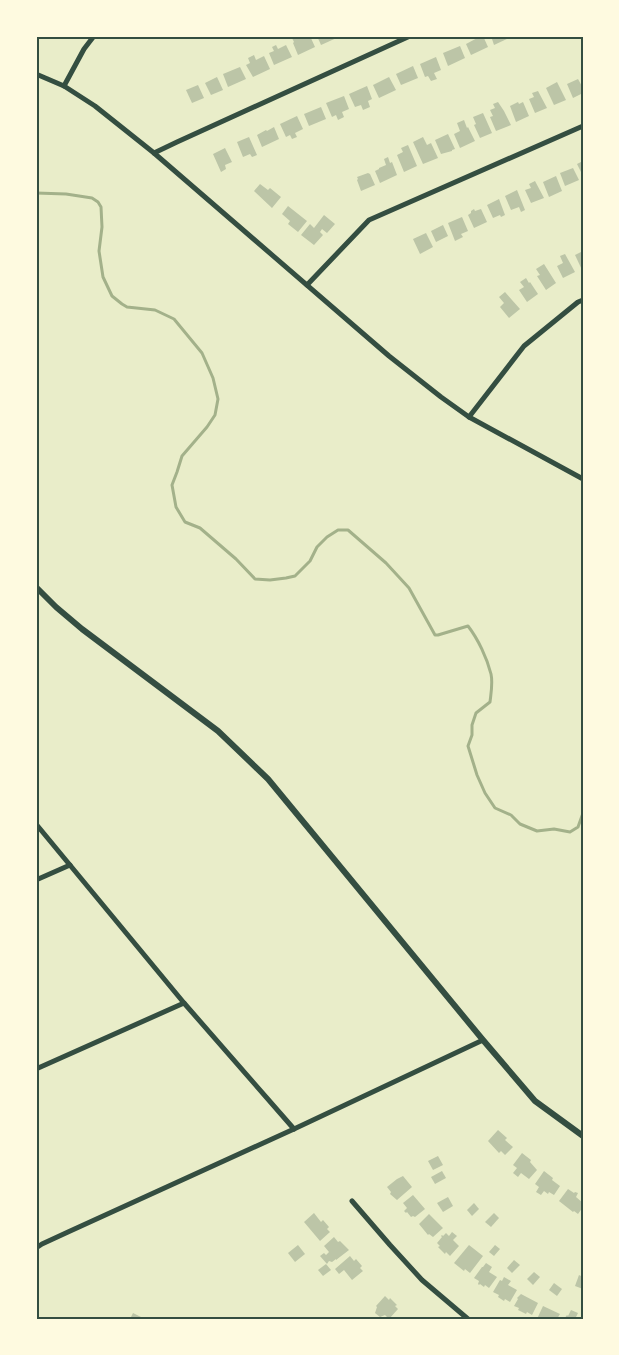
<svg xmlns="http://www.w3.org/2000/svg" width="619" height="1355" font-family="Poppins,sans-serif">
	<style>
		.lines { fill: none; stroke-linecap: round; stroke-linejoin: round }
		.stream { stroke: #a3b18a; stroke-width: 3 }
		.building { fill: #bcc5a7 }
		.minor { stroke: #344e41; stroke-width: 5 }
		.tertiary { stroke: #344e41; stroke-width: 6 }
		.neatline { fill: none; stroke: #344e41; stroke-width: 2 }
	</style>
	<rect width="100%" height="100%" fill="#e9edc9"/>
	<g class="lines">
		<path class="stream" d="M36 193 66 194 92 198 98 202 101 207 102 227 99 251 103 277 112 296 122 304 127 307 155 310 174 319 202 353 213 378 218 399 215 415 207 427 182 456 177 472 172 485 176 507 185 522 200 528 236 559 255 579 270 580 286 578 295 576 310 561 317 547 327 537 338 530H348L386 563 409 588 435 635H438L468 626C478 639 487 658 491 674 493 683 491 693 490 702L476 713 472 725V735L468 746 477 775 485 793 495 808 511 815 520 824 537 831 554 829 570 832 578 827 583 813"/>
	</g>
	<g class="building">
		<path d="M297 36H299L300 39 310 36 315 47 298 55 293 43 294 42 292 38Z"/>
		<path d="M317 36H341L321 45Z"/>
		<path d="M481 36H483L488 47 471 55 466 44Z"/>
		<path d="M491 36H513L494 45Z"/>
		<path d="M276 45 278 49 286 45 292 57 274 65 269 53 274 51 272 47Z"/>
		<path d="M460 46 465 58 448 66 443 53Z"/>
		<path d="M254 55 256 60 264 56 270 69 253 77 246 65 250 63 248 58Z"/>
		<path d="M436 57 441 70 434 73 437 79 431 81 428 76 425 77 420 64Z"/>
		<path d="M413 66 418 78 401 85 396 74Z"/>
		<path d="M240 67 246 79 228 87 223 74Z"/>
		<path d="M217 77 223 90 211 95 205 83Z"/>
		<path d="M389 77 396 90 379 98 373 85Z"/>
		<path d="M578 79 583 88V93L573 98 567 84Z"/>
		<path d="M557 82 566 100 554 105 546 88Z"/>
		<path d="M198 85 204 98 192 103 186 90Z"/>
		<path d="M367 86 372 99 368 101 370 107 363 110 361 105 355 107 349 94Z"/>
		<path d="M538 91 547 108 535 113 529 99 534 97 532 93Z"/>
		<path d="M344 96 349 109 342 112 344 117 338 120 336 115 332 117 326 103Z"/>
		<path d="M498 102 504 111 511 125 496 131 490 117 493 116 490 110 495 108 493 104Z"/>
		<path d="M518 102 519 104 523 102 529 116 516 122 510 106Z"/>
		<path d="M321 107 326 119 309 126 304 114Z"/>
		<path d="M483 113 492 133 480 138 474 125 476 124 473 117Z"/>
		<path d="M297 116 303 129 295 133 297 137 292 139 290 135 286 137 280 124Z"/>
		<path d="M464 120 467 128 468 127 475 141 460 148 454 134 460 131 457 123Z"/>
		<path d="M274 127 279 139 262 147 257 135 266 130 267 131Z"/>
		<path d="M448 134 455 149 452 150V151L441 154 435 140Z"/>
		<path d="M249 137 257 155 252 157 250 154 243 157 237 142Z"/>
		<path d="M423 137 427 145 431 143 438 158 423 164 413 142Z"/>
		<path d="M408 145 417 166 404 172 397 155 403 152 401 148Z"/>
		<path d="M225 148 232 162 225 165 226 169 221 172 213 154Z"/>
		<path d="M388 157 390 163 392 162 397 175 380 183 375 171 379 169V168L386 165 384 159Z"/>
		<path d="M583 161V176L577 164Z"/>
		<path d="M573 168 579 180 565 186 560 173Z"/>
		<path d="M368 173 370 174 375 185 361 191 357 180 358 179 357 177Z"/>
		<path d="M556 176 562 191 549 197 543 182Z"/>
		<path d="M535 181 544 198 531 203 525 190 531 188 529 184Z"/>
		<path d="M260 184 268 190 270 188 281 197 272 208 254 191Z"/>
		<path d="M517 190 525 210 521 212 519 207 511 210 505 196Z"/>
		<path d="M499 199 505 215 501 217 500 215 493 218 487 205Z"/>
		<path d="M288 206 307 221 298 232 288 224 290 221 282 214Z"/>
		<path d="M474 209 475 211 481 209 487 222 474 228 468 215 471 213V211Z"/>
		<path d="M324 215 335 224 327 233 322 229 320 232 323 235 314 245 301 235 310 224 314 228Z"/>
		<path d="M462 217 468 231 461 234 463 237 455 241 448 223Z"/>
		<path d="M443 225 448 236 436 242 431 231Z"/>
		<path d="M426 233 433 247 420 254 413 239Z"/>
		<path d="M583 251V272L575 255Z"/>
		<path d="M565 254 575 272 563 278 557 266 563 263 560 256Z"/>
		<path d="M544 264 556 283 546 290 537 276 540 275 536 269Z"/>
		<path d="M526 278 529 283 530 282 538 294 527 302 519 290 524 287 520 282Z"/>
		<path d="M505 292 520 309 509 318 500 307 504 303 499 297Z"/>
		<path d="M498 1130 507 1138 505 1140 513 1147 505 1155 501 1151 499 1153 488 1141Z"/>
		<path d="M522 1153 531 1160 530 1162 537 1170 529 1179 521 1173 518 1177 513 1173 517 1168 513 1165Z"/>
		<path d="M438 1156 443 1165 433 1170 428 1161Z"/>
		<path d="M442 1171 446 1178 435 1184 431 1177Z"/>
		<path d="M544 1171 553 1178 552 1180 560 1186 554 1195 549 1192 548 1194 544 1191 541 1195 536 1192 539 1187 535 1184Z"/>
		<path d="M403 1176 412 1187 397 1200 390 1194 391 1192 387 1187 397 1179Z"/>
		<path d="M568 1189 574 1193 575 1192 578 1193 576 1197 583 1203V1207L578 1214 574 1211 573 1212 559 1201Z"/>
		<path d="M413 1195 425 1209 415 1217 413 1216 411 1217 407 1212 406 1213 404 1211 407 1208 403 1203Z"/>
		<path d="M448 1197 453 1206 443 1212 437 1203Z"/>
		<path d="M474 1203 479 1209 472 1216 467 1210Z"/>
		<path d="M314 1213 321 1222 323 1220 329 1227 327 1229 330 1232 320 1241 304 1222Z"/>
		<path d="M494 1213 499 1218 491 1227 485 1222Z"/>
		<path d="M429 1214 443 1228 433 1237 429 1234 428 1235 419 1224Z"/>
		<path d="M452 1232 457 1236 453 1240 459 1246 450 1256 446 1252 445 1254 438 1247 440 1246 437 1243 442 1237 441 1236 442 1235 443 1236 446 1233 449 1236Z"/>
		<path d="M334 1237 338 1242 340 1241 349 1250 336 1260V1259L332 1262 329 1261 327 1264 320 1256 324 1253 326 1255 329 1252 324 1246Z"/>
		<path d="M298 1245 305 1254 295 1262 288 1253Z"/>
		<path d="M469 1245 483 1256 470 1273 465 1269 464 1271 454 1263Z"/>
		<path d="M495 1245 500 1249 494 1256 489 1252Z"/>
		<path d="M350 1256 354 1261 356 1259 362 1266 360 1268 363 1271 352 1280 344 1270 339 1274 335 1269Z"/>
		<path d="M514 1260 520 1265 512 1273 507 1268Z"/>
		<path d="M486 1263 492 1267 489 1272 497 1277 489 1288 485 1285 484 1287 480 1284 479 1285 478 1284 479 1281 474 1278 482 1267H483Z"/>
		<path d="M326 1264 331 1270 323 1276 318 1270Z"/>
		<path d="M534 1272 540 1277 533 1285 527 1279Z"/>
		<path d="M579 1275 583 1277V1289L575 1286Z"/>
		<path d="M504 1277 511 1281 508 1285 517 1290 510 1302 505 1299 504 1301 498 1297 499 1295 493 1292 500 1280 502 1281Z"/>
		<path d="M554 1283 562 1289 557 1296 549 1290Z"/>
		<path d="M521 1294 538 1303 532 1315 527 1312 526 1314 518 1310 519 1308 514 1306 518 1299 517 1298Z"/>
		<path d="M385 1296 389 1300 390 1298 397 1305 395 1306 398 1309 389 1319 385 1315 380 1317 375 1313 377 1307 376 1306Z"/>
		<path d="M543 1306 560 1314 557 1319H537Z"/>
		<path d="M571 1310 578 1313 575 1319H564L567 1315 568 1316Z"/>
		<path d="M133 1313 145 1319H130Z"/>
	</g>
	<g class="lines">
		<g class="minor">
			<path d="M36 74 64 86 95 106 154 153 389 356 441 397 469 417 583 479"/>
			<path d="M64 86 84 49 94 36"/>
			<path d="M154 153 177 142 410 36"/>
			<path d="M307 285 369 220 583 126"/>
			<path d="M469 417 524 346 578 302 583 300"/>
			<path d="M36 824 184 1003 294 1129"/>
			<path d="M36 880 70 865"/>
			<path d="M36 1069 184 1003"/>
			<path d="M352 1201 390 1245 422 1280 468 1319"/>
			<path d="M36 1248 42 1244 68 1232 294 1129 483 1040"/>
		</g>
		<path class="tertiary" d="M36 587 56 607 82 629 218 731 268 779 483 1040 535 1101 583 1136"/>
	</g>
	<rect width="619" height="1355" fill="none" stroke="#fefae0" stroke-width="75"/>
	<rect x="38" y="38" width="544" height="1280" class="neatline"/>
</svg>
